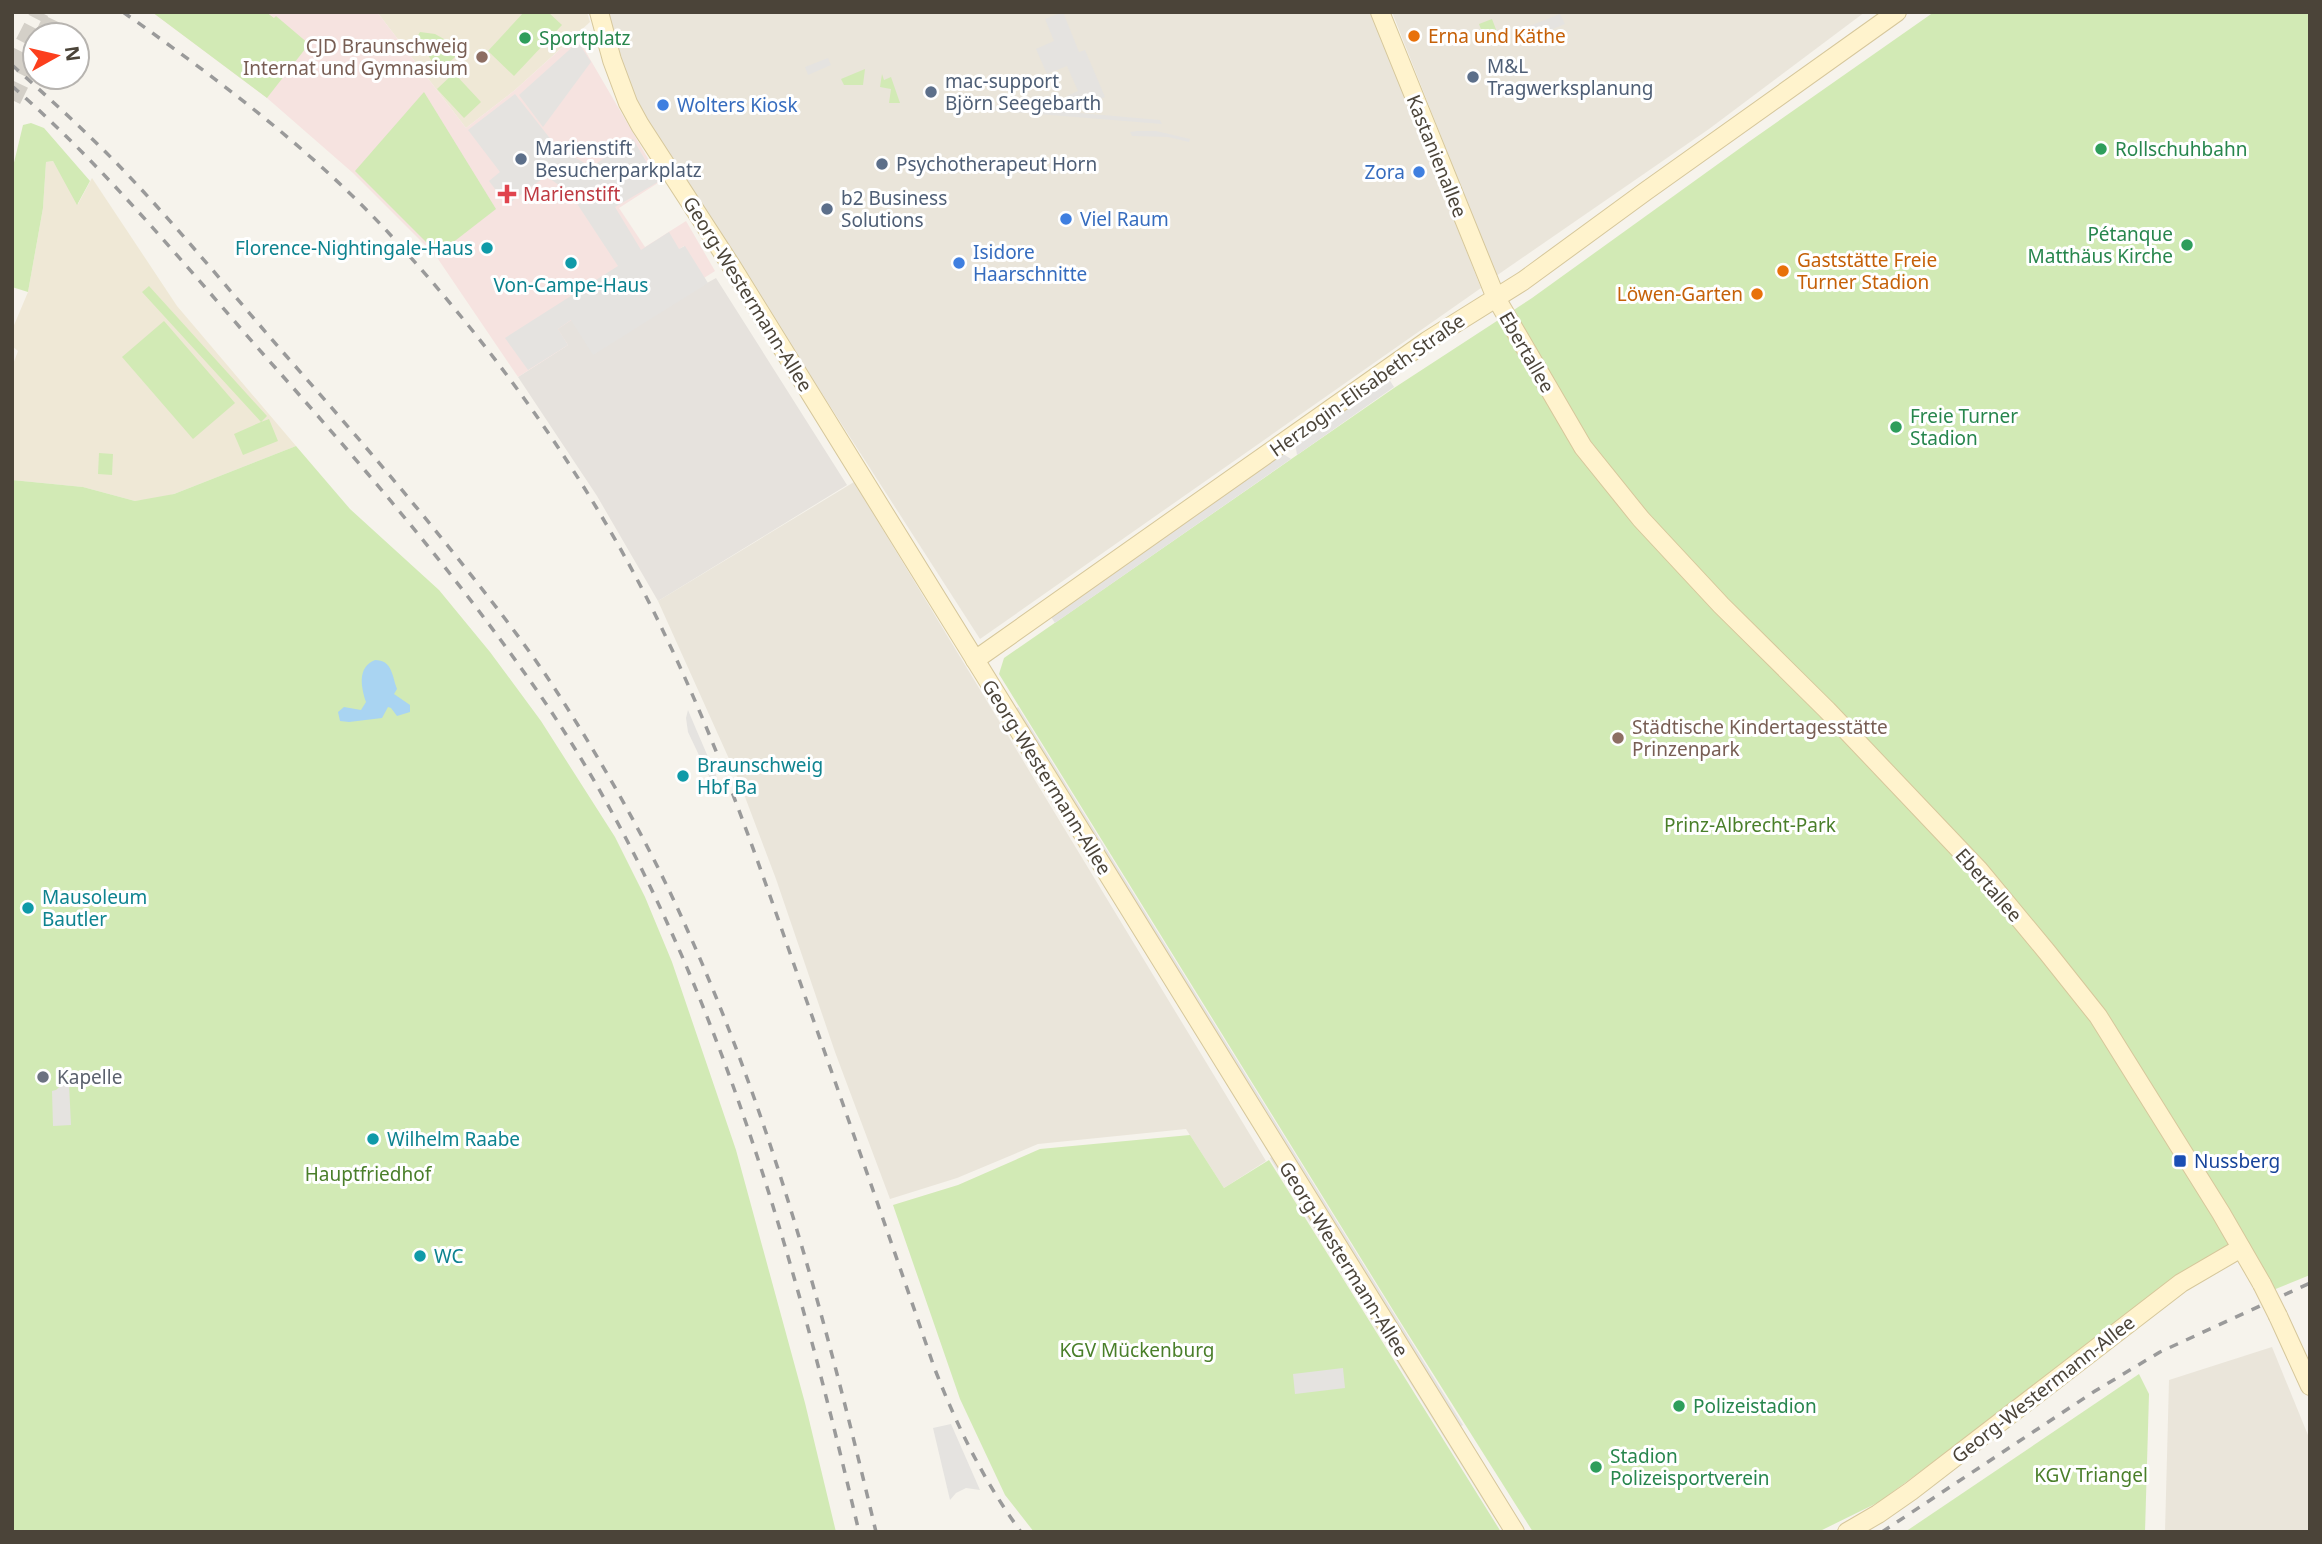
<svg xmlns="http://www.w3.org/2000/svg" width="2322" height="1544" font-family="'Noto Sans',sans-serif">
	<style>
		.residential { fill: #eae5da }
		.industrial { fill: #e6e2dd }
		.education { fill: #efe8d6 }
		.medical { fill: #f6e3e0 }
		.green { fill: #d2eab5 }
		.parking { fill: #e5e3e0 }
		.water { fill: #a9d4f2 }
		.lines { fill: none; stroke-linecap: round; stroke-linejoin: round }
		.secondary-tunnel { stroke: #d4d0c8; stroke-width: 18; stroke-dasharray: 18 9; stroke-linecap: butt }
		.secondary-casing { stroke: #d6c79b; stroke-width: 20 }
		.secondary { stroke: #fff3cd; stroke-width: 18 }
		.rail { stroke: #9a9a9a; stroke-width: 3.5; stroke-dasharray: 9 9; stroke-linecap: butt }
		.secondary-bridge-casing { stroke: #d6c79b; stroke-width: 20; stroke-linecap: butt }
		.secondary-bridge { stroke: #fff3cd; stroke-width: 18 }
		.food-dot { fill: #e8710a; stroke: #fff; stroke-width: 2.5 }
		.leisure-dot { fill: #2e9e5b; stroke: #fff; stroke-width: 2.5 }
		.education-dot { fill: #8d6e63; stroke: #fff; stroke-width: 2.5 }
		.service-dot { fill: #5c6f8a; stroke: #fff; stroke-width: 2.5 }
		.shop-dot { fill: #3f7fe0; stroke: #fff; stroke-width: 2.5 }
		.health-dot { fill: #e0444e; stroke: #fff; stroke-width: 2.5 }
		.culture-dot { fill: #0f9aa8; stroke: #fff; stroke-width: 2.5 }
		.worship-dot { fill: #6b7280; stroke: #fff; stroke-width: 2.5 }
		.transit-dot { fill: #1a4fb4; stroke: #fff; stroke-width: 2.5 }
		.labels { text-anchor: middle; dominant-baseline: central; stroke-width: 6; stroke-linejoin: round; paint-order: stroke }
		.food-label { font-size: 19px; fill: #c56008; stroke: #fff; text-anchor: start }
		.leisure-label { font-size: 19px; fill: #27864d; stroke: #fff; text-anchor: start }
		.education-label { font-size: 19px; fill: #785e54; stroke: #fff; text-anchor: end }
		.service-label { font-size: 19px; fill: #4e5e75; stroke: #fff; text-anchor: start }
		.shop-label { font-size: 19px; fill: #366cbe; stroke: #fff; text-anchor: start }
		.street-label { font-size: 19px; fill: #4b4439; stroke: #fff }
		.health-label { font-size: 19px; fill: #be3a42; stroke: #fff; text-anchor: start }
		.culture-label { font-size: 19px; fill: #0d838f; stroke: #fff; text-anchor: start }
		.park-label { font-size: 19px; fill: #4a7f2a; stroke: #fff }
		.worship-label { font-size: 19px; fill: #5b616d; stroke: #fff; text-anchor: start }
		.transit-label { font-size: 19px; fill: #164399; stroke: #fff; text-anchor: start }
	</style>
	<rect width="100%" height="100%" fill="#f6f3ec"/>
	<g class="residential">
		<path d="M602 12H1372L1481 288 980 639 638 108Z"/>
		<path d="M1392 12H1865L1709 129 1496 276Z"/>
		<path d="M854 482 1266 1161 1224 1188 1186 1129 1038 1144 957 1178 890 1199 835 1052 776 879 739 781 658 601Z"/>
		<path d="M2272 1347 2310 1440V1532H2165L2169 1380Z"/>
	</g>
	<path class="industrial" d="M685 246 707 283 716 278 847 485 658 601 597 496 518 377 568 345 557 329Z"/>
	<g class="education">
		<path d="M377 12H587L590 22 515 90 466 128Z"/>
		<path d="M53 161 78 204 92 178 177 306 296 446 174 494 156 499 135 501 83 487 12 480V367L18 351 12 346V330L28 292 43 208 46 162Z"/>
	</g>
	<path class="medical" d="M152 12H377L466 128 515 90 576 35 661 181 619 208 645 247 686 221 715 271 704 278 684 246 558 329 568 345 518 377 436 256 353 173 267 98Z"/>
	<g class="green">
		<path d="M152 12H266L274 18 276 16 309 44 267 98Z"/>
		<path d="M524 12H548L562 25 514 76 488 51Z"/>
		<path d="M1934 12H2310V1275L2273 1290 2246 1241 2209 1259 1879 1502 1818 1532H1533L1401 1323 999 674 1004 658 1394 388 1532 298 1750 141Z"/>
		<path d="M1492 19 1497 32 1484 37 1479 24Z"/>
		<path d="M420 32 435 34 451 43 455 57 442 69 433 63 417 37Z"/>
		<path d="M865 69 863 85H844L841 79Z"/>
		<path d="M454 73 481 102 464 118 437 89Z"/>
		<path d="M882 74 884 80 891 77 900 103H889L891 89 880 87Z"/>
		<path d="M424 92 496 209 438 254 355 171Z"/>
		<path d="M31 123 44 128 90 181 77 205 53 161 46 162 43 208 28 292 12 287V171L23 125Z"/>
		<path d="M149 286 267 416 261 422 269 419 278 441 243 455 234 434 261 422 142 292Z"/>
		<path d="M164 321 235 403 193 439 122 357Z"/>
		<path d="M296 446 350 509 439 590 490 652 541 721 615 837 645 897 672 962 736 1150 805 1403 836 1532H12V480L83 487 135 501 174 494Z"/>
		<path d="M99 453 113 454 112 475 98 474Z"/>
		<path d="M1190 1135 1224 1188 1269 1160 1501 1532H1034L1005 1495 960 1399 893 1205 958 1185 1040 1149Z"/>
		<path d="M2139 1374 2149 1394 2145 1532H1905Z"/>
	</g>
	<g class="parking">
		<path d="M1063 12 1079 52 1085 50 1105 97 1081 107 1079 103 1072 106 1067 96 1078 91 1067 66 1047 74 1036 49 1054 41 1045 19Z"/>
		<path d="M1560 14 1565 24 1531 38 1527 27Z"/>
		<path d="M578 42 591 62 543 127 519 95Z"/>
		<path d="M828 58 831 65 808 75 805 67Z"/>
		<path d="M515 94 556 146 591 167 633 139 658 182 615 207 641 250 669 232 679 249 685 246 708 283 593 355 571 320 558 329 568 345 528 370 505 338 618 266 570 193 546 176 507 205 489 181 500 172 468 130Z"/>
		<path d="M974 104 1160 120 1162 124 974 109Z"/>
		<path d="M1137 131H1156L1190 139 1189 142 1168 137 1132 136 1130 132Z"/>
		<path d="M1387 376 1394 387 1297 455 1295 442Z"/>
		<path d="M1280 452 1291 459 1055 623 1051 617Z"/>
		<path d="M1018 707 1463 1425 1456 1429 1011 712Z"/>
		<path d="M688 710 696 729 724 794 715 789 688 732 686 718Z"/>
		<path d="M69 1084 71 1125 53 1126 52 1091 56 1090 61 1085Z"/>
		<path d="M1275 1155 1509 1532H1504L1488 1508 1270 1158Z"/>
		<path d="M1343 1368 1345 1388 1295 1394 1293 1374Z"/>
		<path d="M951 1424 980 1490 966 1488 956 1493 950 1500 933 1428Z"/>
	</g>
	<path class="water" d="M375 660C392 660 392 675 397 689L394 694 410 705V712L397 716 391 708 388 707 382 718 349 722 340 721 338 712 344 707 361 710 366 702C361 687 357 667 375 660Z"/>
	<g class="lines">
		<g class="secondary-tunnel">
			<path d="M44 35 55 12"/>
			<path d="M12 67 40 12"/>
			<path d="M12 100 35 53"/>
		</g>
		<g class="secondary-casing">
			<g id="secondary">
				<path d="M599 12 612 60 628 103 640 125 732 267 1515 1532"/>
				<path d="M1380 12 1496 298 1583 447 1641 519 1721 605 1827 710 1979 870 2047 952 2098 1016 2221 1213 2262 1284"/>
				<path d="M975 660 1427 341 1523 281 1646 191 1897 12"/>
				<path d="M2278 1316 2310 1386"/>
				<path d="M1847 1532 1878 1514 1911 1491 2181 1283 2241 1248"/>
			</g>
		</g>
		<use href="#secondary" class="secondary"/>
		<g class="rail">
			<path d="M123 12C216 78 307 146 385 229 496 349 595 487 665 635 722 753 763 876 806 999 849 1121 892 1244 934 1367 957 1426 983 1480 1021 1532"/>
			<path d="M12 65C51 100 90 135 126 173 180 230 230 291 281 350 341 418 400 486 456 556 490 599 525 643 555 689 596 752 634 818 667 886 765 1090 824 1312 876 1532"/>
			<path d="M12 86C105 167 183 263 264 355 361 464 457 575 540 695 708 940 792 1246 859 1532"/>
			<path d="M1882 1532 2095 1391 2160 1352 2310 1283"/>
		</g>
		<g class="secondary-bridge-casing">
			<path id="secondary-bridge" d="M2262 1284 2278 1316"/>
		</g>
		<use href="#secondary-bridge" class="secondary-bridge"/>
	</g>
	<g class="food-dot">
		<circle cx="1414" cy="36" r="7"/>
		<circle cx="1783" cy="271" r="7"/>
		<circle cx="1757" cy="294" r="7"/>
	</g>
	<g class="leisure-dot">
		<circle cx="525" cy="38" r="7"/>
		<circle cx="2101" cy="149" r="7"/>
		<circle cx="2187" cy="245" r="7"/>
		<circle cx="1896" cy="427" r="7"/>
		<circle cx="1679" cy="1406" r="7"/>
		<circle cx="1596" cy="1467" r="7"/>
	</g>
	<g class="education-dot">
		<circle cx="482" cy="57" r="7"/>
		<circle cx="1618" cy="738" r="7"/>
	</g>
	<g class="service-dot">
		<circle cx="1473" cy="77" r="7"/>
		<circle cx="931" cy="92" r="7"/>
		<circle cx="521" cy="159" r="7"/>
		<circle cx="882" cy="164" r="7"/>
		<circle cx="827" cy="209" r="7"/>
	</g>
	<g class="shop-dot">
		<circle cx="663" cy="105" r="7"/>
		<circle cx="1419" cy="172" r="7"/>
		<circle cx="1066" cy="219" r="7"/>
		<circle cx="959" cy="263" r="7"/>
	</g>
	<path class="health-dot" d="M503.5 183.5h7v7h7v7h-7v7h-7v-7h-7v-7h7z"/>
	<g class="culture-dot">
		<circle cx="487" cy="248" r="7"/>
		<circle cx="571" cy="263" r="7"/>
		<circle cx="683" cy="776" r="7"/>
		<circle cx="28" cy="908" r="7"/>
		<circle cx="373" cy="1139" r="7"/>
		<circle cx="420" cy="1256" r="7"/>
	</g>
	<circle class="worship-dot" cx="43" cy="1077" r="7"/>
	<rect class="transit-dot" x="2173" y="1154" width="14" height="14" rx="3.5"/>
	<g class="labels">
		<g class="food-label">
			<text x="1428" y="36">Erna und Käthe</text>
			<text x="1797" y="260">Gaststätte Freie<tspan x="1797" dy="22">Turner Stadion</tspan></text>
			<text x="1743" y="294" text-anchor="end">Löwen-Garten</text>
		</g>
		<g class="leisure-label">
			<text x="539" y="38">Sportplatz</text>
			<text x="2115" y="149">Rollschuhbahn</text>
			<text x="2173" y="234" text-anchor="end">Pétanque<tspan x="2173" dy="22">Matthäus Kirche</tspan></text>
			<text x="1910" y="416">Freie Turner<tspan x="1910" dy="22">Stadion</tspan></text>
			<text x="1693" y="1406">Polizeistadion</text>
			<text x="1610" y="1456">Stadion<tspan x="1610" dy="22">Polizeisportverein</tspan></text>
		</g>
		<g class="education-label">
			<text x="468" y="46">CJD Braunschweig<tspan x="468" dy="22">Internat und Gymnasium</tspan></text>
			<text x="1632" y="727" text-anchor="start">Städtische Kindertagesstätte<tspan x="1632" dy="22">Prinzenpark</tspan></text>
		</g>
		<g class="service-label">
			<text x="1487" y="66">M&amp;L<tspan x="1487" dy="22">Tragwerksplanung</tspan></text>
			<text x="945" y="81">mac-support<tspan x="945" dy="22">Björn Seegebarth</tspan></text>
			<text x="535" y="148">Marienstift<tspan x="535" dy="22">Besucherparkplatz</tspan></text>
			<text x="896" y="164">Psychotherapeut Horn</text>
			<text x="841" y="198">b2 Business<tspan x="841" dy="22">Solutions</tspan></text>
		</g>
		<g class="shop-label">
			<text x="677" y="105">Wolters Kiosk</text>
			<text x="1405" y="172" text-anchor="end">Zora</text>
			<text x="1080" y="219">Viel Raum</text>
			<text x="973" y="252">Isidore<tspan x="973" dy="22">Haarschnitte</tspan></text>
		</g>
		<g class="street-label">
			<text transform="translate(1437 156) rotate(68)">Kastanienallee</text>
			<text transform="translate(748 294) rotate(58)">Georg-Westermann-Allee</text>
			<text transform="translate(1527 352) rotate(60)">Ebertallee</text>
			<text transform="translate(1367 385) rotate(-35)">Herzogin-Elisabeth-Straße</text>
			<text transform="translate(1047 777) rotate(58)">Georg-Westermann-Allee</text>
			<text transform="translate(1989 885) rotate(49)">Ebertallee</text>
			<text transform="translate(1344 1259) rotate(58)">Georg-Westermann-Allee</text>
			<text transform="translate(2043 1389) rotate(-38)">Georg-Westermann-Allee</text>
		</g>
		<g class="health-label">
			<text x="523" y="194">Marienstift</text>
		</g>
		<g class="culture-label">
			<text x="473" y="248" text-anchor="end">Florence-Nightingale-Haus</text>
			<text x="571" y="285" text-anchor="middle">Von-Campe-Haus</text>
			<text x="697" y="765">Braunschweig<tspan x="697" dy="22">Hbf Ba</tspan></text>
			<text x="42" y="897">Mausoleum<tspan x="42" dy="22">Bautler</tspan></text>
			<text x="387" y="1139">Wilhelm Raabe</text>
			<text x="434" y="1256">WC</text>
		</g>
		<g class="park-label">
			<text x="1750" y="825">Prinz-Albrecht-Park</text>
			<text x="368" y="1174">Hauptfriedhof</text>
			<text x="1137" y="1350">KGV Mückenburg</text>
			<text x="2091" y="1475">KGV Triangel</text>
		</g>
		<g class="worship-label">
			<text x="57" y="1077">Kapelle</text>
		</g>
		<g class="transit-label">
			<text x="2194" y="1161">Nussberg</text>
		</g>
	</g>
	<rect width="2322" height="1544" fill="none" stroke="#4b4439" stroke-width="28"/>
	<g transform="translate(56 56) rotate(82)"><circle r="33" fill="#ffffff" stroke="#b7b4b0" stroke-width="2"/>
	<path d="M0-5L12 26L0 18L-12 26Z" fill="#fc3f1d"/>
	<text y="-10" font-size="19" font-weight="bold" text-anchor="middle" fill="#4b4439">N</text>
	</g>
</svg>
